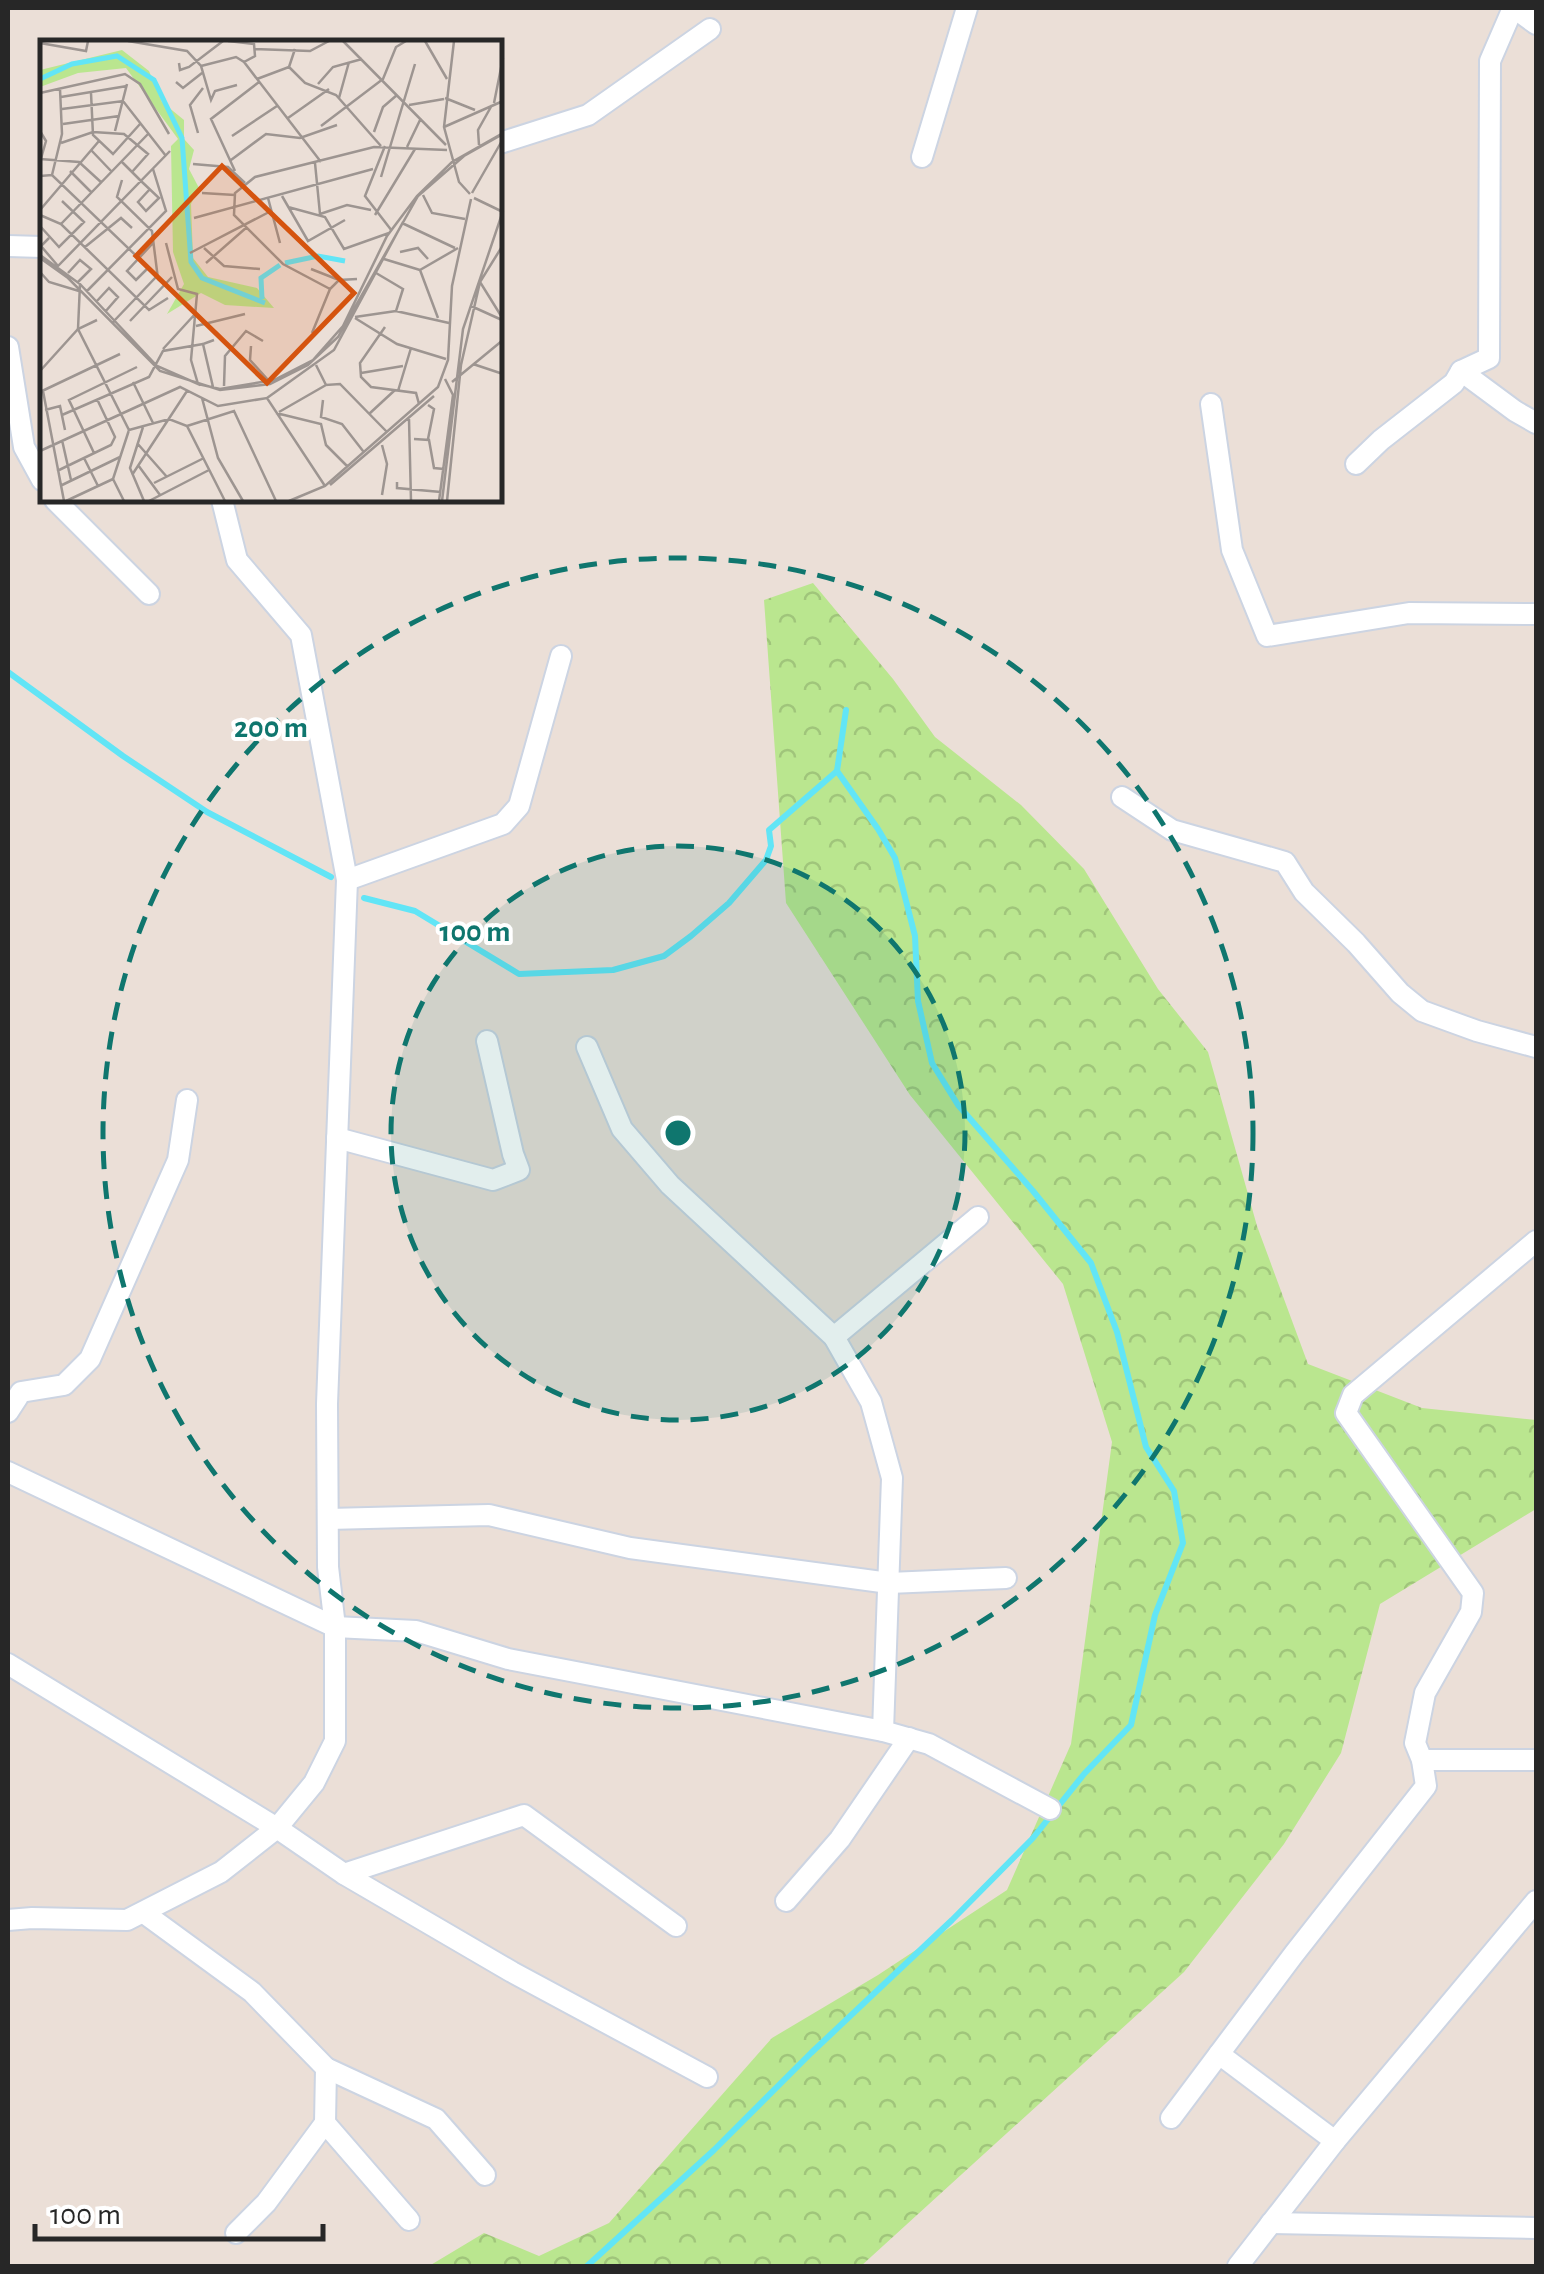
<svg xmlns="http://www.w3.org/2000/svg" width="1544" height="2274" font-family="'Alegreya Sans',sans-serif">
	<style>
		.forest { fill: url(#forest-crowns) }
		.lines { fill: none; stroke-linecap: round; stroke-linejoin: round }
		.stream { stroke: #62e5f6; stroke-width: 6 }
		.minor-casing { stroke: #ccd4e2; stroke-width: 24 }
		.minor { stroke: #fff; stroke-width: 20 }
		.ring { fill: none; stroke: #0f766e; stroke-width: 5; stroke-dasharray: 18 12 }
		.inset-river { fill: none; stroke: #62e5f6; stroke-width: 5 }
		.inset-road { fill: none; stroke: #9d9591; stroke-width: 2.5 }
		.view { fill: #d5540f; fill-opacity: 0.15; stroke: #d5540f; stroke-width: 5 }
		.inset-edge { fill: none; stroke: #272727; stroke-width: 5 }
		.centre { fill: #0f766e; stroke: #fff; stroke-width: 5 }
		.ring-label { font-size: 30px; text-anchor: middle; font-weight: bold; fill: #0f766e; stroke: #fff; stroke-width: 8; stroke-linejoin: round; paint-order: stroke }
	</style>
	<defs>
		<pattern id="forest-crowns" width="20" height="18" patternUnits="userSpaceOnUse" patternTransform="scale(2.5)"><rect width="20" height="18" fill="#bae68f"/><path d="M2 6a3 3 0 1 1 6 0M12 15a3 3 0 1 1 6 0" fill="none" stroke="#a0c57b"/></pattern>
	</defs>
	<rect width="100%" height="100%" fill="#ebdfd7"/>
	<path class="forest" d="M813 583 893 679 935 737 1021 805 1084 869 1158 989 1208 1052 1257 1226 1308 1364 1422 1408 1536 1420V1509L1380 1604 1341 1753 1284 1844 1184 1972 861 2266H429L484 2233 539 2256 609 2223 772 2038 878 1975 1007 1890 1071 1744 1112 1442 1063 1284 910 1095 786 903 764 600Z"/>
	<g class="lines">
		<g class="stream">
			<path d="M8 672 123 756 207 812 331 877"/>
			<path d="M364 898 415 911 519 974 613 970 664 956 691 936 729 903 766 860 771 846 769 830 837 771"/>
			<path d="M587 2266 714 2150 811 2053 952 1920 1033 1838 1084 1774 1131 1725 1155 1615 1183 1543 1174 1491 1146 1447 1117 1332 1091 1263 1033 1191 958 1105 932 1063 918 1001 915 936 895 858 878 829 837 771 846 710"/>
		</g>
		<g class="minor-casing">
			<g id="minor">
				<path d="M1514 8 1536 24"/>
				<path d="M500 143 588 115 710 29"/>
				<path d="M922 157 967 8"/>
				<path d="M8 246 42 247"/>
				<path d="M8 347 24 447 42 480"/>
				<path d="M1461 371 1515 411 1536 423"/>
				<path d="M1211 404 1232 550 1267 636 1409 613 1536 614"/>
				<path d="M1356 464 1381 440 1454 383 1461 371 1489 358 1490 61 1513 8"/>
				<path d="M55 500 149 594"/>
				<path d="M1122 797 1172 830 1285 862 1304 892 1356 943 1400 993 1422 1011 1477 1031 1536 1047"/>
				<path d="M347 880 503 824 519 806 561 656"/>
				<path d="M587 1047 622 1129 670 1185 834 1337 871 1402 892 1478 883 1731"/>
				<path d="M337 1138 493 1180 519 1170 513 1154 487 1041"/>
				<path d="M834 1337 978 1217"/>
				<path d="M8 1412 21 1392 64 1385 90 1359 178 1160 187 1100"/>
				<path d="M8 1472 335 1627 416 1631 508 1659 883 1731 929 1744 1050 1809"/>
				<path d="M328 1519 489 1515 630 1548 889 1583 1006 1578"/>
				<path d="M8 1664 277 1828 344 1874 512 1972 707 2077"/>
				<path d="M1422 1760H1536"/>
				<path d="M344 1874 524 1815 676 1926"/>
				<path d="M786 1901 840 1839 909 1738"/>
				<path d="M144 1913 252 1992 326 2068 325 2123 409 2220"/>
				<path d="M8 1920 32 1918 127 1920 221 1872 277 1828 314 1783 335 1741V1627L328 1567 327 1404 347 880 301 635 237 560 222 500"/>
				<path d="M1219 2054 1335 2141"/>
				<path d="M326 2068 436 2119 485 2175"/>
				<path d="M1171 2118 1294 1954 1426 1786 1422 1760 1415 1743 1425 1693 1471 1612 1473 1593 1346 1413 1353 1395 1536 1241"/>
				<path d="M1271 2223 1536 2228"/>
				<path d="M236 2233 266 2203 325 2123"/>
				<path d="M1238 2266 1335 2141 1536 1901"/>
			</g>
		</g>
		<use href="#minor" class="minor"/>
	</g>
	<circle cx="678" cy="1133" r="287" fill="#0f766e" fill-opacity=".12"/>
	<g class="ring">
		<circle cx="678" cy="1133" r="287"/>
		<circle cx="678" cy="1133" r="575"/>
	</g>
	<g transform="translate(40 40)">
		<rect width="462" height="462" fill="#ebdfd7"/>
		<path d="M82 10 109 31 122 62 144 80V99L154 110 149 129 159 148 151 164 153 218 168 237 217 248 234 268 185 265 161 253 127 274 144 244 133 212 131 106 138 99 86 28 38 33 0 47V30Z" fill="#bae68f"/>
		<path class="inset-river" d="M0 39 32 24 77 16 114 40 142 98 151 222 162 238 225 263M245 223 278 216 305 221M222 259 221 238 240 225"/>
		<path class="inset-road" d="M88 1 147 11 161 26 171 60 175 51 197 45M188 1 214 4 215 16 204 22M303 1 406 105M385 1 407 39M414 1 404 87 419 142 430 154M0 3 46 11 48 1M214 9 270 11 289 1M139 23 140 30 149 27 183 1M161 26 196 17 204 22 281 122M249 27 265 43 296 55 341 106M217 39 249 27 255 9M136 42 143 48 162 33M278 44 293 27 322 19M0 53 85 34 100 44 129 94M51 53 53 95 73 114 100 84M21 57 87 46M299 58 309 22M405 58 435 70M454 63 463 18M369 65 404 59M22 69 83 61 126 116M248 78 289 49M23 84 79 76M281 86 343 39 356 7 366 1M404 87 463 61M0 91 6 101 0 122M75 91 87 44M334 92 343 67 357 55M158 93 150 65 163 48M192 96 237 66M21 103 53 92 84 94 108 114 92 132M439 105 438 90 452 65M345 106 325 156 352 191M367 107 381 78M51 110 72 132M0 119 39 122 62 143M191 120 226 94 260 98 297 85M82 122 101 141 119 158 106 171 98 162 110 149M275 123 280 174 307 165 331 170M153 124 188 127 205 143M30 131 52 153M195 131 171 79 219 42M12 135 22 94 20 49M0 136 12 135 111 230M341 137 375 24M82 140 77 157 112 191 118 239 125 245M162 153 195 155M432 153 463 99M383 155 392 173 425 179M242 156 268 201 305 180M228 158 240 203M434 158 463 172M248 167 285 177 304 209 349 193M0 170 59 101M0 175 21 184 109 270 128 258M335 175 375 109M154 178 333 129M362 183 415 208M21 184 108 94M0 186 19 207 44 182 22 161M9 198 1 206 18 226 130 111M463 205 440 242 463 279M45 207 81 178 92 188M164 208 184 226 220 229M360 212 378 208 388 219M150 213 231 171M0 215 40 244 38 289 0 331M0 218 28 238 120 331 180 350 230 344 268 325 298 297 378 156 424 116 463 94M344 219 380 230M166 223 207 187M108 228 96 240 87 231 113 203M271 229 299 240M0 232 9 242 39 251M28 233 40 220 51 229 38 242M336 233 363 249 356 271 409 283M40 244 117 326 158 344 151 320 157 254 138 249 126 203M290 249 243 224 194 175 195 153 215 137 334 107 407 110M47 251 126 171 113 129M56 262 69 248 78 257 65 272M431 266 462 280M315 277 356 271M315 278 357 304 406 319M398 278 380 230 418 208M57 280 38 289 89 390 129 379 147 386 185 461M90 281 132 237M73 282 117 236M156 286 205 274M345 287 320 323 321 337 331 347 376 353 379 364M272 293 290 249 299 240 317 239M211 306 210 320 229 341M123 309 156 273M433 324 463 334M276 325 286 345 300 344 347 392M321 333 363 326M93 342 113 383M412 342 463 300M158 344 180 349 234 340 273 320 303 286 347 196 377 156 412 122 463 93M184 346 185 316 206 291 223 301M173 347 163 304 174 300M3 351 24 461M358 351 371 308M0 352 80 314M162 358 178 418 203 461M227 358 294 310 363 182M283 360 281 377 302 384 323 411M5 370 20 366 25 390M239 372 286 345M236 373 281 384 286 405 308 427M329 374 355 350M22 375 109 337 123 311 163 304M369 379 371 461M147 386 194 371 236 461M103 387 90 428 104 461M374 399 389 400 394 428 404 429M388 399 394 369 388 365M22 400 31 440M97 403 127 437M0 411 140 347 178 366 227 358 285 446M54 413 29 360 97 327M44 418 58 446M98 425 120 455M17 431 71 405 75 397 57 359M92 435 147 351M357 442V448L401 452M114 443 164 418M290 445 394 356M20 446 80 417M342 455 347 424 342 405M26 461 73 439M84 461 73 439 89 390M109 461 169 430M249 461 285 446 398 347 408 320 412 246 431 159M399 461 413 355 405 339M402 461 423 289 463 171M407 461 421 325 440 242"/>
		<path class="view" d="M182 126 314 253 227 343 96 216Z"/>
		<rect width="462" height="462" class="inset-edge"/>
	</g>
	<circle cx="678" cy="1133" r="15" class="centre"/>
	<g class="ring-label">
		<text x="271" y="737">200 m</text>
		<text x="475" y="941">100 m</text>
	</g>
	<rect width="1544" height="2274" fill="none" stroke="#272727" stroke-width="20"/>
	<path d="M35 2224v15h288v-15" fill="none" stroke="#272727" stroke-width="5"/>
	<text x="50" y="2224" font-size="30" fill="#272727" stroke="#ffffff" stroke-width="8" paint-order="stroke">100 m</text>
</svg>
